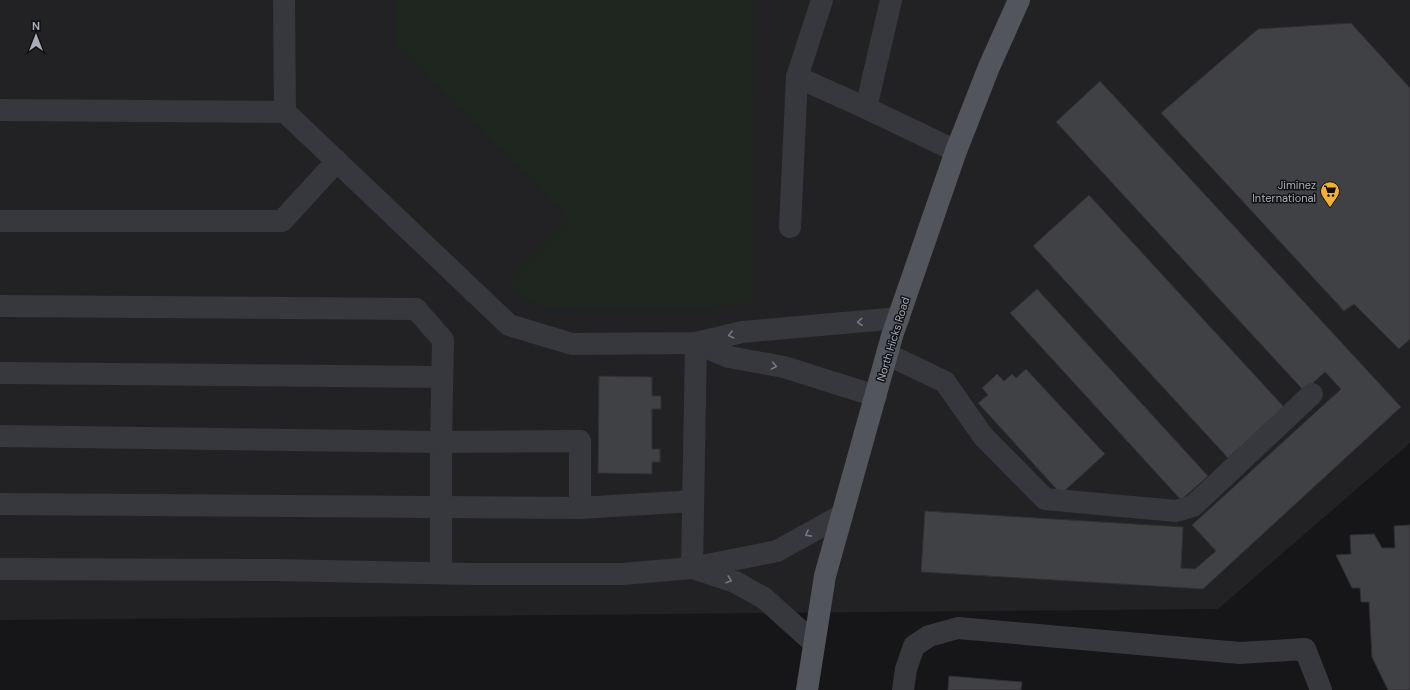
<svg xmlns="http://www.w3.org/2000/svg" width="1410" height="690" font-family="'DM Sans',sans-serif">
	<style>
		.built { fill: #222225 }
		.green { fill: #1e261f }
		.building { fill: #404145; stroke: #303034 }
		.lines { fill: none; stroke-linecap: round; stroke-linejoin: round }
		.minor { stroke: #37383d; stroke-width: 22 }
		.major { stroke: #53555c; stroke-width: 22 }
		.oneway { stroke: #757881 }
		.labels { text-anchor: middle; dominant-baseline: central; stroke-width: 3; stroke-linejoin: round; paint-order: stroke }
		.poi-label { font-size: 11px; fill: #a8adb8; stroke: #111113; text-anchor: end }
		.street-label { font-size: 11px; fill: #a8adb8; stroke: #111113 }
	</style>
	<rect width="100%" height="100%" fill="#161618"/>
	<path class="built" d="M0 0H1410V443L1218 609 0 620Z"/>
	<path class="green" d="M396 0H753L752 304 683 309 546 308C526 301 521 298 507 282L570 218 396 47Z"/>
	<g class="building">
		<path d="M1351 23 1410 88V339L1399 349 1354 304 1344 311 1161 113 1258 29Z"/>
		<path d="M1100 81 1401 407 1203 589 921 572 925 511 1183 527 1181 568 1195 569 1216 551 1192 525 1341 389 1325 372 1304 391 1056 122Z"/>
		<path d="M1089 195 1284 407 1228 458 1033 246Z"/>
		<path d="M1037 289 1208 476 1181 500 1010 313Z"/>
		<path d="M1026 369 1105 454 1061 494 978 403 988 395 982 388 997 374 1004 381 1012 374 1016 378Z"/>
		<path d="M599 376 652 377V396H661V409H652V449H660V462H652V474L598 473Z"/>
		<path d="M1410 525V690H1388L1372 657 1369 602H1361L1360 588H1352L1336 555 1351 554 1350 535 1374 534 1382 548H1395L1394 526Z"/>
		<path d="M949 676 1022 682 1021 690H948Z"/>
	</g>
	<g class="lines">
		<g class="minor">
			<path d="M284 0 285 112"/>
			<path d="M822 0 797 77 866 108"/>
			<path d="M891 0 866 108 956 151"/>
			<path d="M0 110 285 112 509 325 572 344 696 343 742 332 899 318"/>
			<path d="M0 221H282L337 161"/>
			<path d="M790 227 797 77"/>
			<path d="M0 306 416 309 443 340 441 442 580 441V508L693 501"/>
			<path d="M696 343 729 357 784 367 876 396"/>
			<path d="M887 354 945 382 983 436 1045 499 1176 511 1193 506 1312 394"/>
			<path d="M0 373 442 377"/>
			<path d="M0 436 441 442V573"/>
			<path d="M0 504 580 508"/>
			<path d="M692 568 696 343"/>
			<path d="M693 568 735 582 764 598 814 643"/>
			<path d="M0 569 275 570 472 574H622L692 568 777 551 842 515"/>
			<path d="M903 690 906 669 914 646 929 636 958 628 1240 653 1305 649 1321 690"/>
		</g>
		<path class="major" d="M807 690 825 576 892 336 956 151 989 67 1019 0"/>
	</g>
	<defs><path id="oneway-chevron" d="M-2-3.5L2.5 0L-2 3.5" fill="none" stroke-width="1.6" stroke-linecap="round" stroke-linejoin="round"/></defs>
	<g class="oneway">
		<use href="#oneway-chevron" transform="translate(860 322) rotate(175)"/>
		<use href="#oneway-chevron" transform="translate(731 335) rotate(166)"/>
		<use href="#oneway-chevron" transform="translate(774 366) rotate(11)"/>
		<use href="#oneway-chevron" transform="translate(808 534) rotate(151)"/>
		<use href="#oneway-chevron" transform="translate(729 580) rotate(19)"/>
	</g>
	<defs>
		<g id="supermarket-pin" transform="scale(1)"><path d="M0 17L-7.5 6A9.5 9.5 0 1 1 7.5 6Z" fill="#f2b134" stroke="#111113"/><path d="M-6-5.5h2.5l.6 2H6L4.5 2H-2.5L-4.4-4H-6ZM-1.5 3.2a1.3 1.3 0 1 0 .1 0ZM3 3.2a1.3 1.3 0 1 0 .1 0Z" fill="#111"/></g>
	</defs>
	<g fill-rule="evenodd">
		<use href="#supermarket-pin" x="1330" y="191"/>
	</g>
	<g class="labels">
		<g class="poi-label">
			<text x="1316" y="185">Jiminez<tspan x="1316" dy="13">International</tspan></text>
		</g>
		<g class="street-label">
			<text transform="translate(893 339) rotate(-73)">North Hicks Road</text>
		</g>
	</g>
	<g transform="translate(36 36)" stroke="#111113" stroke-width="3" paint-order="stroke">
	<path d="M0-3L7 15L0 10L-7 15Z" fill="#a8adb8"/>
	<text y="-6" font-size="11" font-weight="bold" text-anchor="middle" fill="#a8adb8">N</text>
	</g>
</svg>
